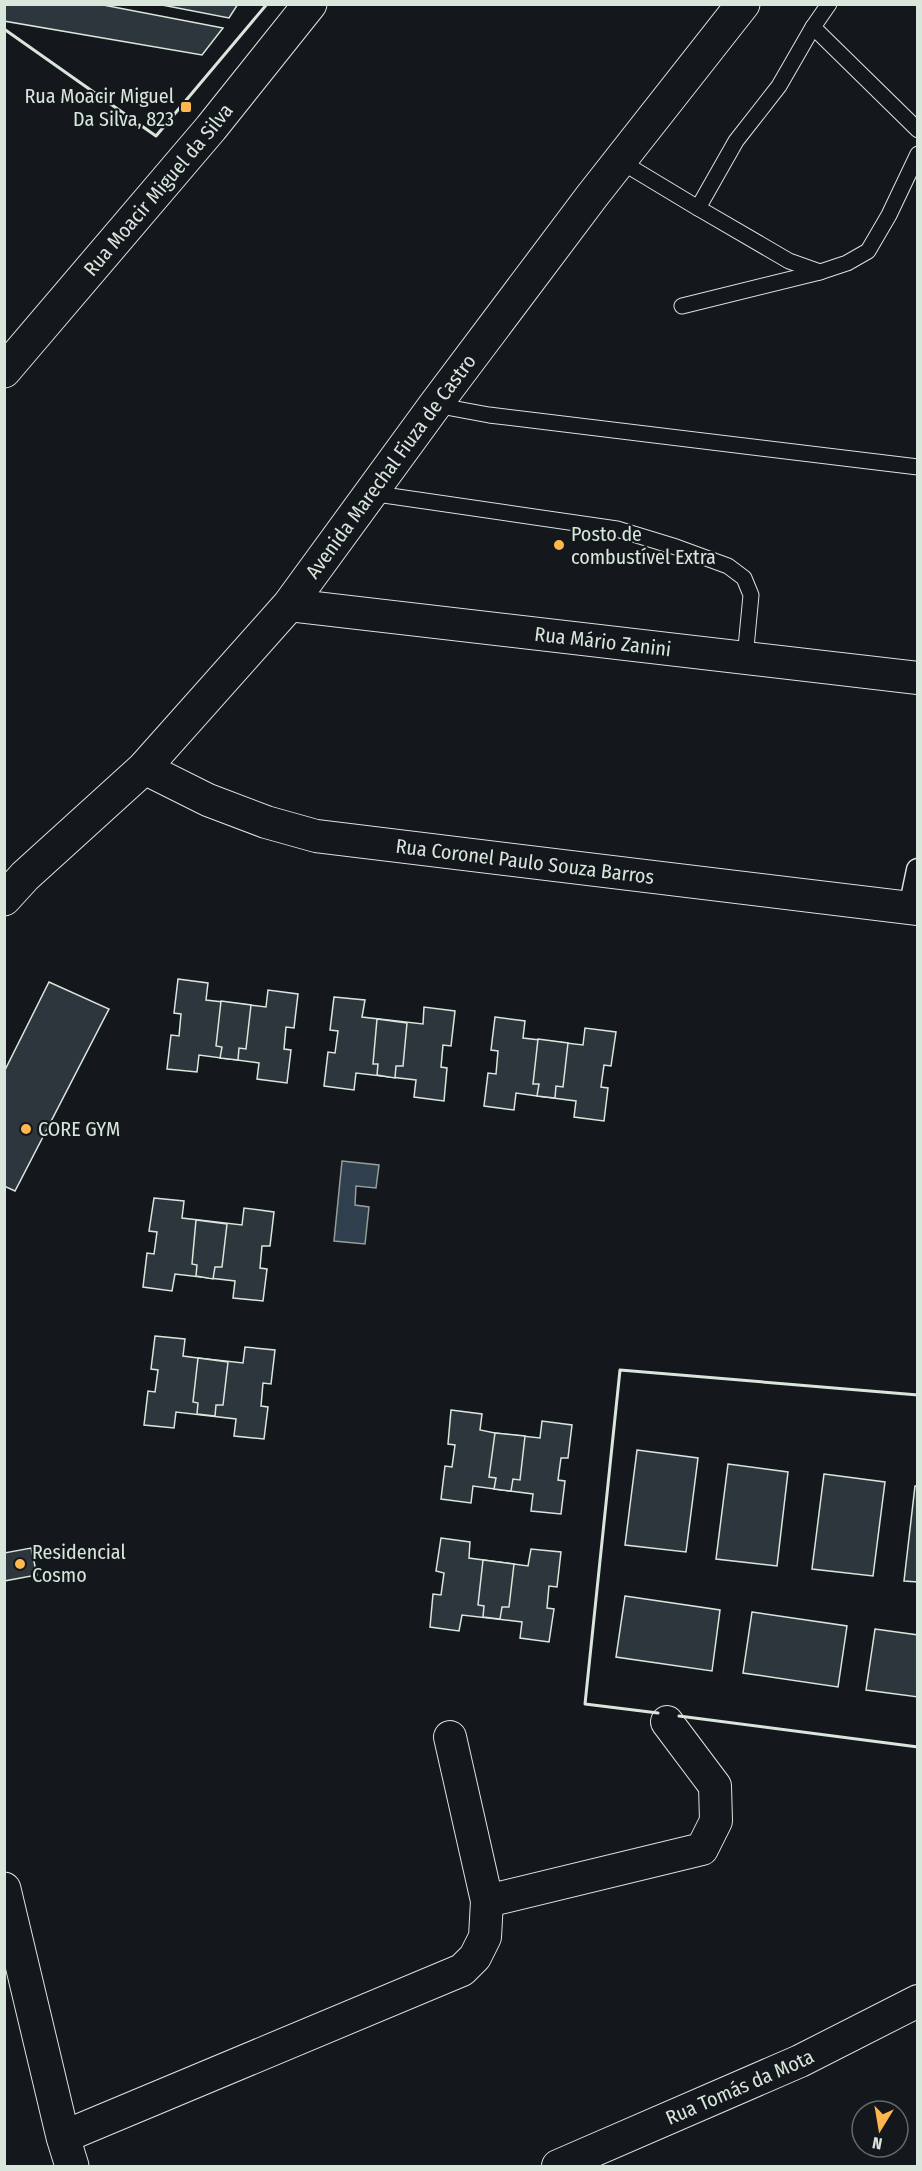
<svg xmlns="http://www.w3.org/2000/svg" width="922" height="2171" font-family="'Fira Sans Condensed',sans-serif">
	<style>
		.water { fill: #2f3f4d; stroke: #939e99; stroke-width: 1.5 }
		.building { fill: #2c363c; stroke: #d8e6dc; stroke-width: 1.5 }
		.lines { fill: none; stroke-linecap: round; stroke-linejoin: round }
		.service-casing { stroke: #d8e6dc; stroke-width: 17 }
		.pedestrian-casing { stroke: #d8e6dc; stroke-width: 25 }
		.minor-casing { stroke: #d8e6dc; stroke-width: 34 }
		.tertiary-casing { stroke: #d8e6dc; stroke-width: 35 }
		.secondary-casing { stroke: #d8e6dc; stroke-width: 35 }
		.service { stroke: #14181c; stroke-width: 15 }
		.pedestrian { stroke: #14181c; stroke-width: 22 }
		.minor { stroke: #14181c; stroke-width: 32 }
		.tertiary { stroke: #14181c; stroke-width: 33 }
		.secondary { stroke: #14181c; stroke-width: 33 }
		.wall { stroke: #d8e6dc; stroke-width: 3 }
		.poi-dot { fill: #ffb74d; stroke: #14181c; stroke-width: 2 }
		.labels { text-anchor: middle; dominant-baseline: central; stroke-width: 4.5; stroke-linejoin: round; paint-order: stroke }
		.poi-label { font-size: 20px; fill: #d8e6dc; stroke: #14181c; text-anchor: start }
		.street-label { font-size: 20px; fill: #d8e6dc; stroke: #14181c }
	</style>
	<rect width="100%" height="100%" fill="#14181c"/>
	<path class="water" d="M342 1161 379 1165 376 1188 356 1186 355 1205 369 1207 365 1244 334 1241Z"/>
	<g class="building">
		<path d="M5 4H98L223 28 202 55 4 21Z"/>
		<path d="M157 4H238L229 18Z"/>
		<path d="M178 979 208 983 206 1000 266 1007 268 990 298 994 294 1028 286 1027 284 1049 291 1050 287 1083 257 1079 259 1063 199 1055 197 1072 167 1069 171 1035 179 1036 181 1014 174 1013Z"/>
		<path d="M49 982 109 1009 15 1191 4 1186V1072Z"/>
		<path d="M334 997 365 1000 362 1017 423 1024 424 1007 455 1011 451 1046 443 1045 441 1067 447 1068 444 1101 414 1097 416 1080 356 1073 354 1090 324 1086 328 1052 335 1053 338 1031 330 1030Z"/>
		<path d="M221 1001 251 1005 246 1049 239 1048 238 1060 220 1058 222 1047 216 1046Z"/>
		<path d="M495 1017 525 1021 523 1038 583 1045 585 1028 616 1032 611 1066 604 1065 601 1087 608 1088 604 1121 574 1117 576 1101 537 1096 516 1093 514 1110 484 1106 488 1073 496 1074 498 1051 491 1050Z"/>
		<path d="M377 1019 407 1023 403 1066H396L395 1078 377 1075 378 1064H373Z"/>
		<path d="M538 1039 568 1043 563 1087 556 1086 555 1098 537 1096 539 1084H533Z"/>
		<path d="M154 1198 184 1201 182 1218 242 1225 244 1208 274 1212 270 1246H262L260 1268 267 1269 263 1301 233 1298 235 1281 175 1274 172 1291 143 1287 147 1253 154 1254 157 1232 149 1231Z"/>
		<path d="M196 1220 227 1224 222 1267H215L213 1279 196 1276 197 1265 192 1264Z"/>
		<path d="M155 1336 185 1339 183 1356 198 1358 243 1363 245 1347 275 1350 271 1384 263 1383 261 1406 268 1407 264 1439 234 1436 236 1419 176 1412 174 1428 144 1425 148 1391 155 1392 158 1370 151 1369Z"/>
		<path d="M198 1358 228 1362 223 1405H216L215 1416 197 1414 198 1403 193 1402Z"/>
		<path d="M451 1410 482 1414 480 1430 495 1433 540 1438 542 1421 572 1425 568 1458H561L558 1480 565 1481 561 1514 531 1511 533 1494 473 1486 471 1503 441 1499 445 1466 452 1467 455 1445 448 1444Z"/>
		<path d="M495 1433 525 1436 520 1480 513 1479 511 1491 494 1489 496 1478 489 1477Z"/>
		<path d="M637 1450 698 1458 686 1552 625 1545Z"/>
		<path d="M728 1464 788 1472 777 1566 716 1559Z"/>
		<path d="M824 1474 885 1482 873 1576 812 1569Z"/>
		<path d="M915 1486H918V1582L904 1581Z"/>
		<path d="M441 1538 470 1542 469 1558 528 1566 531 1549 561 1552 557 1587 549 1586 547 1608 554 1609 549 1642 520 1638 522 1622 462 1615 459 1631 430 1627 433 1594 441 1595 444 1573 436 1571Z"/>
		<path d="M31 1548 37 1575 4 1581V1553Z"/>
		<path d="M483 1560 514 1564 509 1607H502L500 1619 483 1617 484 1606 478 1605Z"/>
		<path d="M625 1596 720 1610 712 1671 616 1657Z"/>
		<path d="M752 1612 847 1626 838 1687 743 1673Z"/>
		<path d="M875 1629 918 1635V1697L866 1690Z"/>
	</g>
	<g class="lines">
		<g class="service-casing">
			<g id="service">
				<path d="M829 4 813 27 779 86 736 141 698 208 789 261 820 272 847 263 868 251 889 215 918 154"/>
				<path d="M813 27 918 130"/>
				<path d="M620 161 698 208"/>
				<path d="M682 306 820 272"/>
				<path d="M435 405 489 415 918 467"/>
				<path d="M370 493 617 529 676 547 728 566 744 578 751 595 745 658"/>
			</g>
		</g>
		<g class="pedestrian-casing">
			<path id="pedestrian" d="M910 908 918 870"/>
		</g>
		<g class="minor-casing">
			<g id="minor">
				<path id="s1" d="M289 605 918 678"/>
				<path id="s2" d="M144 768 208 800 266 822 316 836 918 909"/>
				<path d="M487 1901 702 1849 716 1821 715 1786 667 1722"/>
				<path d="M63 2137 462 1970 475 1957 485 1937 487 1901 450 1737"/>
				<path id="s3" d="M558 2166 800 2061 918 2001"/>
			</g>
		</g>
		<g class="tertiary-casing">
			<g id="tertiary">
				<path id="s4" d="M4 371 211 128 310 4"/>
			</g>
		</g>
		<g class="secondary-casing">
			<g id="secondary">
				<path id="s5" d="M4 899 25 876 144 768 289 605 435 405 592 196 743 4"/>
				<path d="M4 1889 63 2137 72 2166"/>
			</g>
		</g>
		<use href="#service" class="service"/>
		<use href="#pedestrian" class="pedestrian"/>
		<use href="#minor" class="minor"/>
		<use href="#tertiary" class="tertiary"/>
		<use href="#secondary" class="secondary"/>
		<g class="wall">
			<path d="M4 29 156 136 267 4"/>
			<path d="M658 1713 585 1704 620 1370 918 1395"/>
			<path d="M679 1716 918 1747"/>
		</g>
	</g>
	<g class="poi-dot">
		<rect x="180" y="101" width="12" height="12" rx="3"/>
		<circle cx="559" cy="545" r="6"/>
		<circle cx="26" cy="1129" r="6"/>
		<circle cx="20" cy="1564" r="6"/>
	</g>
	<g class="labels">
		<g class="poi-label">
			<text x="174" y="96" text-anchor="end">Rua Moacir Miguel<tspan x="174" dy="23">Da Silva, 823</tspan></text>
			<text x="571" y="534">Posto de<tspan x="571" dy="23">combustível Extra</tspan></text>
			<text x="38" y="1129">CORE GYM</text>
			<text x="32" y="1552">Residencial<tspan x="32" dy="23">Cosmo</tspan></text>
		</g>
		<g class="street-label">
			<text stroke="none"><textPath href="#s4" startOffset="238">Rua Moacir Miguel da Silva</textPath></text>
			<text stroke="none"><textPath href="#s5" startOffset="582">Avenida Marechal Fiuza de Castro</textPath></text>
			<text stroke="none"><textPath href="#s1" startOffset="316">Rua Mário Zanini</textPath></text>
			<text stroke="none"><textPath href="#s2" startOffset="396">Rua Coronel Paulo Souza Barros</textPath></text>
			<text stroke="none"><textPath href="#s3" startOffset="198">Rua Tomás da Mota</textPath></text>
		</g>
	</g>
	<rect width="922" height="2171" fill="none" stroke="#d8e6dc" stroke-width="12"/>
	<g transform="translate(880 2129) rotate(191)"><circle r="28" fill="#14181c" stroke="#626a69" stroke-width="1.5"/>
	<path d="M0-4.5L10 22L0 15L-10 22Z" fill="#ffb74d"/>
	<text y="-9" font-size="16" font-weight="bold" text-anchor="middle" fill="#d8e6dc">N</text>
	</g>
</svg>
